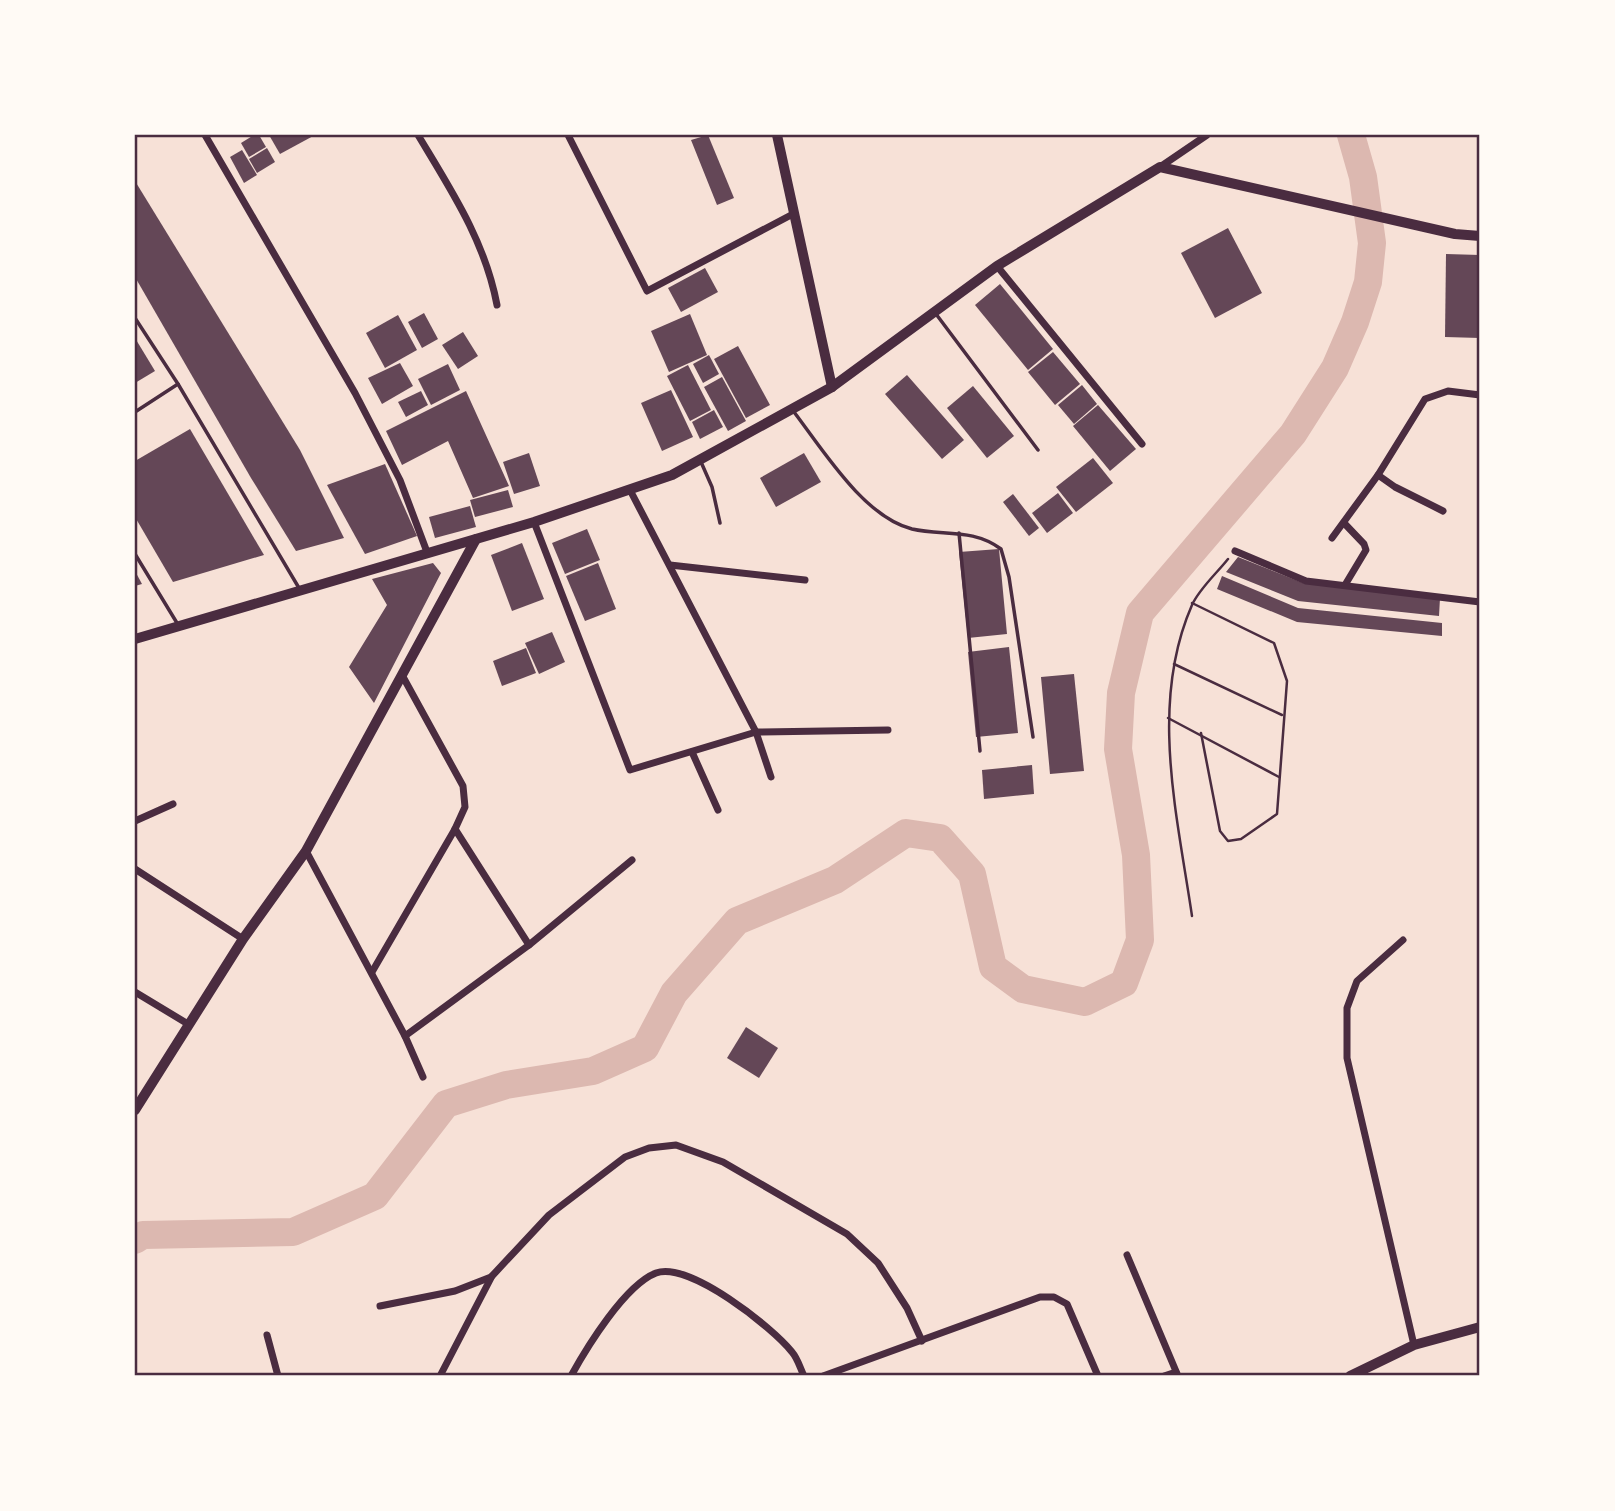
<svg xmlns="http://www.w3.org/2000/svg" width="1615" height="1511" font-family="'Space Grotesk',sans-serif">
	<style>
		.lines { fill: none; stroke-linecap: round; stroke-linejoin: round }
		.river { stroke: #dcb8b0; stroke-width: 28 }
		.building { fill: #644757 }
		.path { stroke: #4a2c40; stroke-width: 2.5 }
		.service { stroke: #4a2c40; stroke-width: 3.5 }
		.minor { stroke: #4a2c40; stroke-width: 7 }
		.tertiary { stroke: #4a2c40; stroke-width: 10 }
		.secondary { stroke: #4a2c40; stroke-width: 10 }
		.neatline { fill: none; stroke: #4a2c40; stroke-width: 2.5 }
	</style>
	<rect width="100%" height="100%" fill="#f7e1d7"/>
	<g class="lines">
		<path class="river" d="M135 1240 143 1235 293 1232 375 1196 446 1104 506 1085 593 1071 645 1048 674 993 737 921 835 880 906 833 940 838 972 874 993 967 1023 989 1085 1002 1124 983 1140 940 1136 855 1118 749 1121 693 1140 613 1293 434 1335 368 1355 322 1368 282 1372 243 1363 177 1351 135"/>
	</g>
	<g class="building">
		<path d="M254 135H259L266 147 249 157 241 143Z"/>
		<path d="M269 135H315L280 154Z"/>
		<path d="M708 135 734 198 717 205 691 140Z"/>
		<path d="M267 148 275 162 257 173 249 159Z"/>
		<path d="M242 150 257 175 244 183 230 157Z"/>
		<path d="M135 181 300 450 344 538 296 551 251 478 135 277Z"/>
		<path d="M1228 228 1262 293 1215 318 1181 253Z"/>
		<path d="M1446 254 1480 255V338L1445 337Z"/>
		<path d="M705 268 718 292 681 312 668 288Z"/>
		<path d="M1000 284 1053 349 1028 370 975 305Z"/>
		<path d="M424 313 438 339 422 348 408 322Z"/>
		<path d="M690 314 707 355 669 372 651 331Z"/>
		<path d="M398 315 417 350 385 368 366 333Z"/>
		<path d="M463 332 478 356 458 369 442 345Z"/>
		<path d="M135 338 155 371 135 383Z"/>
		<path d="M738 346 770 405 746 418 714 359Z"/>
		<path d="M1053 352 1080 384 1055 405 1028 372Z"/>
		<path d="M709 355 719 374 703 383 693 364Z"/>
		<path d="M400 363 413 386 382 404 368 378Z"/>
		<path d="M448 364 460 390 431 405 418 379Z"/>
		<path d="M688 365 711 410 690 421 667 376Z"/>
		<path d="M907 375 964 440 942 459 885 394Z"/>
		<path d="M722 377 746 421 728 431 704 387Z"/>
		<path d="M1082 385 1097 404 1074 424 1058 405Z"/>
		<path d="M973 386 1014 436 987 458 947 408Z"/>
		<path d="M671 390 693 437 662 451 641 403Z"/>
		<path d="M421 391 428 405 406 417 398 402Z"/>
		<path d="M466 391 509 486 473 498 448 441 402 465 386 431Z"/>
		<path d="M1098 405 1136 449 1110 471 1073 426Z"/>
		<path d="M714 410 723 427 700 439 692 422Z"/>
		<path d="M190 429 264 555 173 582 135 517V461Z"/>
		<path d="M529 453 540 486 514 494 503 462Z"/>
		<path d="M804 453 821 482 776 507 760 478Z"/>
		<path d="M1093 458 1113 483 1076 512 1056 487Z"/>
		<path d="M385 464 417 536 365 554 327 485Z"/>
		<path d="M508 490 513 507 475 517 470 500Z"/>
		<path d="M1058 493 1073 513 1047 533 1032 513Z"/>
		<path d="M1013 494 1039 528 1029 536 1003 502Z"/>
		<path d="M470 506 476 527 435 538 429 517Z"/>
		<path d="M587 529 600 560 565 574 552 543Z"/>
		<path d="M522 543 544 599 512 611 491 555Z"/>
		<path d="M999 549 1007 634 968 638 959 552Z"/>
		<path d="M1238 557 1303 583 1440 598 1439 616 1298 601 1226 572Z"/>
		<path d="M433 563 441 573 374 703 349 667 387 605 372 579Z"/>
		<path d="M598 563 616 609 585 621 566 576Z"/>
		<path d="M135 571 142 584 135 586Z"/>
		<path d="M1222 576 1298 608 1442 623V636L1297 622 1217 589Z"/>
		<path d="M552 632 565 662 539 674 525 643Z"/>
		<path d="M1009 647 1018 733 976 737 968 652Z"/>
		<path d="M526 648 536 673 502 686 493 661Z"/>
		<path d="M1074 674 1084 771 1050 774 1041 677Z"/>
		<path d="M1032 765 1034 794 984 799 982 770Z"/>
		<path d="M746 1027 778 1048 759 1078 727 1058Z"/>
	</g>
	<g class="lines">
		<g class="path">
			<path d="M1192 603 1274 643 1287 681 1277 814 1241 839 1228 841 1220 831 1201 733"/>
			<path d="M1174 664 1282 715"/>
			<path d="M1168 718 1279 777"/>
			<path d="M1192 916C1177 814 1149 703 1192 605 1199 589 1217 573 1228 559"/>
		</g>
		<g class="service">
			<path d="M936 314 1038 450"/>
			<path d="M135 318 178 384 299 588"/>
			<path d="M135 412 178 384"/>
			<path d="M794 412C823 450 864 517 912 529 943 536 973 528 1001 549L1009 577 1033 737"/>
			<path d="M701 462 712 487 720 523"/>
			<path d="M959 533 980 751"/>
			<path d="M135 554 177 623"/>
		</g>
		<g class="minor">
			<path d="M205 135 355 393 400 480 427 552"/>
			<path d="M418 135C451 190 485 241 497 305"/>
			<path d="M568 135 647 291 793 214"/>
			<path d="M1160 167 1207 135"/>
			<path d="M997 266 1142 444"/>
			<path d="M1378 475 1395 487 1443 511"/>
			<path d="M630 490 756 732 771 777"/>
			<path d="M534 522 630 770 756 732 888 730"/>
			<path d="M1344 523 1364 544 1366 550 1345 585"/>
			<path d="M1332 538 1378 475 1425 399 1448 391 1480 395"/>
			<path d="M1235 551 1306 581 1480 602"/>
			<path d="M670 565 805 580"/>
			<path d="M692 752 718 810"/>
			<path d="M135 821 173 804"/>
			<path d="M306 851 405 1036 529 945 455 829"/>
			<path d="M135 869 243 939"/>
			<path d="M1403 940 1357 981 1347 1008V1058L1414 1345"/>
			<path d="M529 945 632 860"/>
			<path d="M372 972 455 829 465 807 463 786 402 675"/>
			<path d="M135 992 188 1024"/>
			<path d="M405 1036 423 1077"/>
			<path d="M1127 1255 1178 1376"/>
			<path d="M380 1306 455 1291 491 1277"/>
			<path d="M267 1335 278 1376"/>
			<path d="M440 1376 492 1276 549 1215 625 1157 649 1148 676 1145 723 1162 847 1234 878 1263 907 1308 922 1341"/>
			<path d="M571 1376C587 1347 625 1285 656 1273 689 1261 772 1327 792 1352 798 1359 800 1368 804 1376"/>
			<path d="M823 1376 1040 1297H1054L1067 1304 1098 1376"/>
			<path d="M1164 1376 1176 1372"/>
		</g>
		<g class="tertiary">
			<path d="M135 1110 243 939 306 851 476 539"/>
			<path d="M1350 1376 1414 1345 1480 1327"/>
		</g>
		<g class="secondary">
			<path d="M777 135 832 387"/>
			<path d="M135 639 534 522 672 475 832 387 997 266 1160 167 1455 234 1480 236"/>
		</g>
	</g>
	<rect width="1615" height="1511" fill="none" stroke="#fffaf5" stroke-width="273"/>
	<rect x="136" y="136" width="1342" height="1238" class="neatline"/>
</svg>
